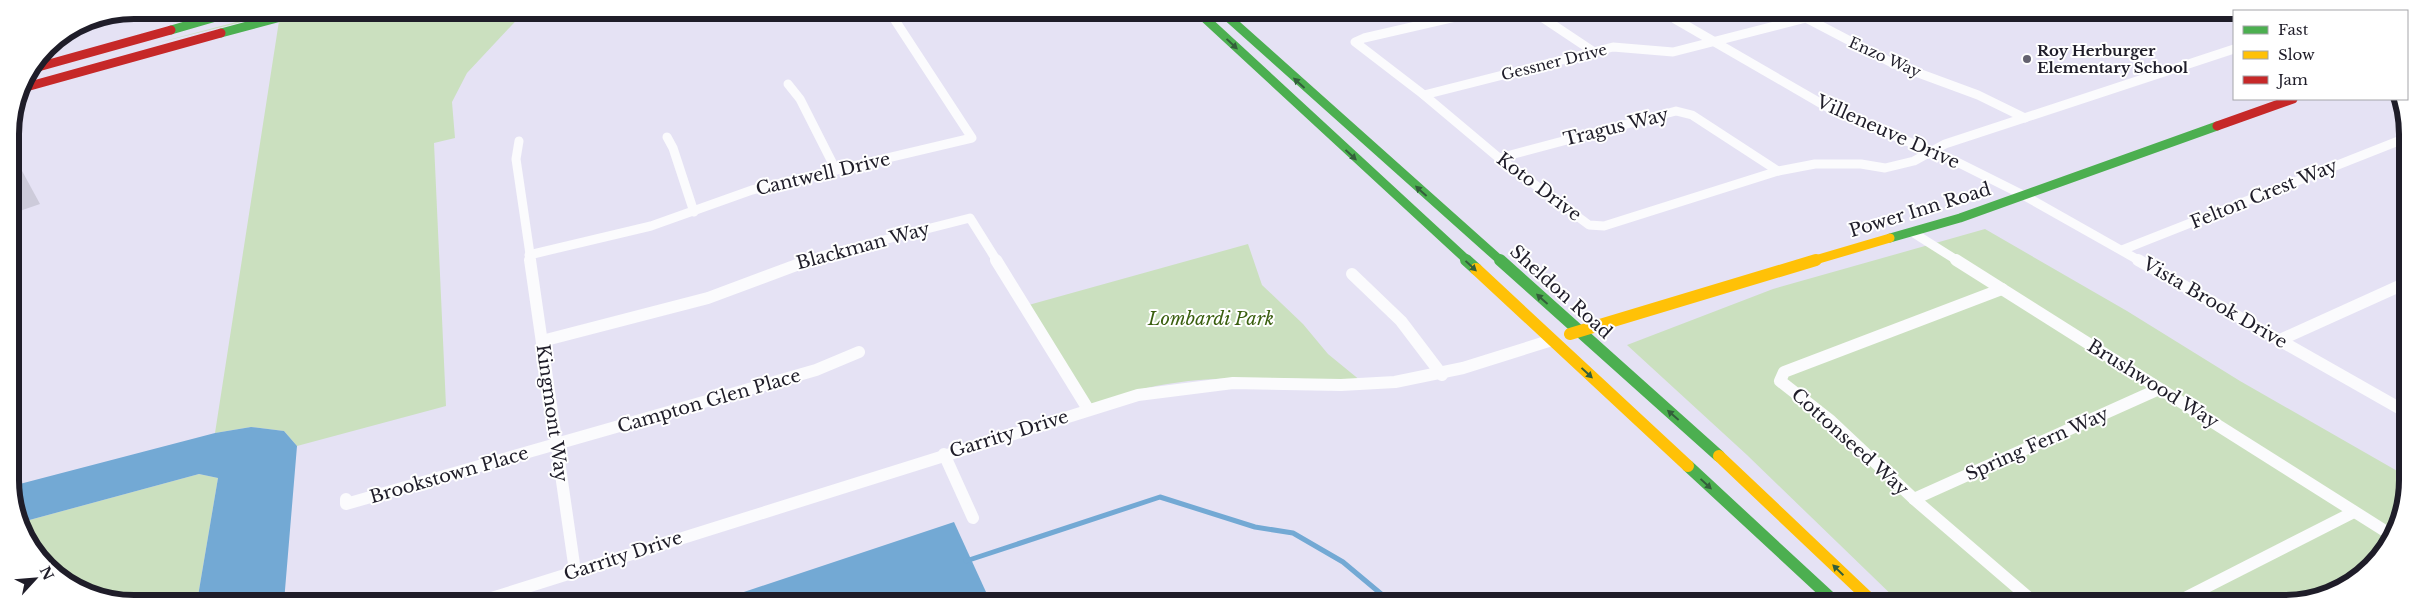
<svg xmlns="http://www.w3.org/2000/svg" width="2418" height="614" font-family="'Libre Baskerville',serif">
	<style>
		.green { fill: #cbe0bf }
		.water { fill: #73a9d4 }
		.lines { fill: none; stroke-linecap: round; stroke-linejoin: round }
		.stream { stroke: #73a9d4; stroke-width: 5 }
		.building { fill: #cdcbda }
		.street-far1 { stroke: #fbfbfd; stroke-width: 9 }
		.street { stroke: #fbfbfd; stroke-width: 12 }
		.fast-far1 { stroke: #4caf50; stroke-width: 9 }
		.fast { stroke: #4caf50; stroke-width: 12 }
		.slow-far1 { stroke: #ffc107; stroke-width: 9 }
		.slow { stroke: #ffc107; stroke-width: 12 }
		.jam { stroke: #c62828; stroke-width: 9 }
		.oneway { fill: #335f3b }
		.poi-dot { fill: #646270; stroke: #fff; stroke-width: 2 }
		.labels { text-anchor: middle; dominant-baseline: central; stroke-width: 4; stroke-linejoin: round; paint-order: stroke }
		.far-poi-label { font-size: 15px; font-weight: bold; fill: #1f1d29; stroke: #fff; text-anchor: start }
		.far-street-label { font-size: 15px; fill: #1f1d29; stroke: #fff }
		.street-label { font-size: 18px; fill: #1f1d29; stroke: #fff }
		.park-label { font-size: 18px; font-style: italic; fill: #3a5f0f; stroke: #fff }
		.rim { fill: none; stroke: #1f1d29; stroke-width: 6 }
	</style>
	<rect width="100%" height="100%" fill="#e5e2f4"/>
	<g class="green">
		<path d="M281 10H290L153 44Z"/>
		<path d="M323 10H526L467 73 452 102 455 138 434 143 446 406 297 446 284 431 251 427 215 433 279 21Z"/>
		<path d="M1985 229 2127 311 2240 381 2406 476V504L2391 542 2366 573 2331 595 2292 604 1900 603 1747 455 1627 345 1773 289Z"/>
		<path d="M1248 244 1262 285 1303 324 1328 354 1361 381C1272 379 1170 367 1088 409L1025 306Z"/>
		<path d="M199 474 218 478 197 602H110L46 567 22 522Z"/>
	</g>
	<g class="water">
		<path d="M251 427 284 431 297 446 284 602H197L218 478 199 474 22 522 12 504V486L215 433Z"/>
		<path d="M954 522 986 592 957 602H714Z"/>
	</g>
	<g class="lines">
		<path class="stream" d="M966 561 1160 497 1255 527 1293 533 1343 562 1392 603"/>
	</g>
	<path class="building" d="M21 169 40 204 11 214V172Z"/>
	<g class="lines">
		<g class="street-far1">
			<path d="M1477 12 1364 38 1355 42 1424 95 1499 158 1589 225 1604 226 1778 171 1815 164H1861L1885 168 1914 161 1945 144 2234 49"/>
			<path d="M1534 12 1594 52"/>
			<path d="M1675 19 1834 111 1955 161 2025 196 2140 261"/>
			<path d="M788 84 800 99 836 170"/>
			<path d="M1424 95 1613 47 1673 52 1806 18 1894 64 1978 95 2025 118"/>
			<path d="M667 137 673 148 694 212"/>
			<path d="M519 141 516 159 531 261"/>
			<path d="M1499 158 1676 111 1692 115 1778 171"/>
			<path d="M1912 232 1958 261"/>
			<path d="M2122 250 2406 138"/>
			<path d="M529 255 651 226 752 190 972 138 889 11"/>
			<path d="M807 261 824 255 970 218 997 261"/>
		</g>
		<g class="street">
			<path d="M530 260 575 571"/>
			<path d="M996 260 1088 409"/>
			<path d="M1956 260 2393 536"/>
			<path d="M2138 260 2406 412"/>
			<path d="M1352 274 1401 321 1442 375"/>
			<path d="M2002 289 1784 372 1780 381 1831 421 1914 499 2035 603"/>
			<path d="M2280 340 2406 283"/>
			<path d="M542 341 708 298 810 260"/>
			<path d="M944 454 973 518"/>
			<path d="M346 499V504L816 370 859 352"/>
			<path d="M1914 499 2159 389"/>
			<path d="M479 602 1138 395 1233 383 1341 385 1395 382 1463 368 1552 340"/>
			<path d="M2173 604 2354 512"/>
		</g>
		<g class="fast-far1">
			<path d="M1197 11 1468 261"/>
			<path d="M1221 11 1501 261"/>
			<path d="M171 30 240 10"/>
			<path d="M69 31 112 14"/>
			<path d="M221 33 307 10"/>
			<path d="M1890 238 1960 218 2217 126"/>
		</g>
		<g class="fast">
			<path d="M1466 260 1476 269"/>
			<path d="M1500 260 1719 456"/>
			<path d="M1688 466 1836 603"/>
		</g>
		<path class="slow-far1" d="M1812 261 1890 238"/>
		<g class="slow">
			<path d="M1476 269 1688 466"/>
			<path d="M1570 334 1816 260"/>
			<path d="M1719 456 1874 603"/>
		</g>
		<g class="jam">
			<path d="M31 69 171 30"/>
			<path d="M19 89 221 33"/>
			<path d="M2217 126 2293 99"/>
		</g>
	</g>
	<defs><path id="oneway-solid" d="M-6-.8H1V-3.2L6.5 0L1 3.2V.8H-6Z" transform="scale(1.25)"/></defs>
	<g class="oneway">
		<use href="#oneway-solid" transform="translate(1232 44) rotate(43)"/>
		<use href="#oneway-solid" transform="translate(1299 83) rotate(-138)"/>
		<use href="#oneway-solid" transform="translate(1351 155) rotate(43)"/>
		<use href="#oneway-solid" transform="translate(1421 191) rotate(-138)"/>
		<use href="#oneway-solid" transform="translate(1471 266) rotate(43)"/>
		<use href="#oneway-solid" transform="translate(1542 299) rotate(-138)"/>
		<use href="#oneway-solid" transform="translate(1587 373) rotate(43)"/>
		<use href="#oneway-solid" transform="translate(1673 415) rotate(-139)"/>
		<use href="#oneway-solid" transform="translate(1706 484) rotate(43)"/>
		<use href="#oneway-solid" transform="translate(1838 570) rotate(-136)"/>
	</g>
	<circle class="poi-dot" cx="2027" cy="59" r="5"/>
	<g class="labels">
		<g class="far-poi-label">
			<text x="2037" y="50">Roy Herburger<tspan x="2037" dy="17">Elementary School</tspan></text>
		</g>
		<g class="far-street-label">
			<text transform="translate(1885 57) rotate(24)">Enzo Way</text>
			<text transform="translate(1554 62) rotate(-14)">Gessner Drive</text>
		</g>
		<g class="street-label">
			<text transform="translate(1616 127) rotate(-14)">Tragus Way</text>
			<text transform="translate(1888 132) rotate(24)">Villeneuve Drive</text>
			<text transform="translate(823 174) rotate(-13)">Cantwell Drive</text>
			<text transform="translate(1539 187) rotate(37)">Koto Drive</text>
			<text transform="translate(2264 194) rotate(-22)">Felton Crest Way</text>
			<text transform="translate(1920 210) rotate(-17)">Power Inn Road</text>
			<text transform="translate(863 246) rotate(-15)">Blackman Way</text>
			<text transform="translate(1561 292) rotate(42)">Sheldon Road</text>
			<text transform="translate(2215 303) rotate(30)">Vista Brook Drive</text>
			<text transform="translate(2153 384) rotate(32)">Brushwood Way</text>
			<text transform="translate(709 401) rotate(-16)">Campton Glen Place</text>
			<text transform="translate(552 413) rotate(82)">Kingmont Way</text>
			<text transform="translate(1009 434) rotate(-17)">Garrity Drive</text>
			<text transform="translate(1850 442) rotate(42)">Cottonseed Way</text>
			<text transform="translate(2037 444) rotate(-24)">Spring Fern Way</text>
			<text transform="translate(449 475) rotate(-16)">Brookstown Place</text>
			<text transform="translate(623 556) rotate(-18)">Garrity Drive</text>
		</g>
		<g class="park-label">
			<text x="1211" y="319">Lombardi Park</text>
		</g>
	</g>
	<path d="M0 0H2418V614H0ZM134 19H2284A115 115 0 0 1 2399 134V480A115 115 0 0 1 2284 595H134A115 115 0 0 1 19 480V134A115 115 0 0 1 134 19Z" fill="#fff" fill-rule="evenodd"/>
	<path class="rim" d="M134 19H2284A115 115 0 0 1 2399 134V480A115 115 0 0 1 2284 595H134A115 115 0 0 1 19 480V134A115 115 0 0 1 134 19Z"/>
	<rect x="2233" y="10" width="175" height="90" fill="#ffffff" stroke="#a5a5a9"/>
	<rect x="2243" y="26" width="25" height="8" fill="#4caf50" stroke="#a5a5a9"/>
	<text x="2278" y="35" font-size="15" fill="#1f1d29">Fast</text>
	<rect x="2243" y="51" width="25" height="8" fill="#ffc107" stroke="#a5a5a9"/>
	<text x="2278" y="60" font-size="15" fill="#1f1d29">Slow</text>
	<rect x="2243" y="76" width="25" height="8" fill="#c62828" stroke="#a5a5a9"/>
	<text x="2278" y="85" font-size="15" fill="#1f1d29">Jam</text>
	<g transform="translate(35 579) rotate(64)" stroke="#ffffff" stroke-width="4" paint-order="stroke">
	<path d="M0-4L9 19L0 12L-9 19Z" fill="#1f1d29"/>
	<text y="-8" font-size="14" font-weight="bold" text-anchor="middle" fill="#1f1d29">N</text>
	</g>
</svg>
